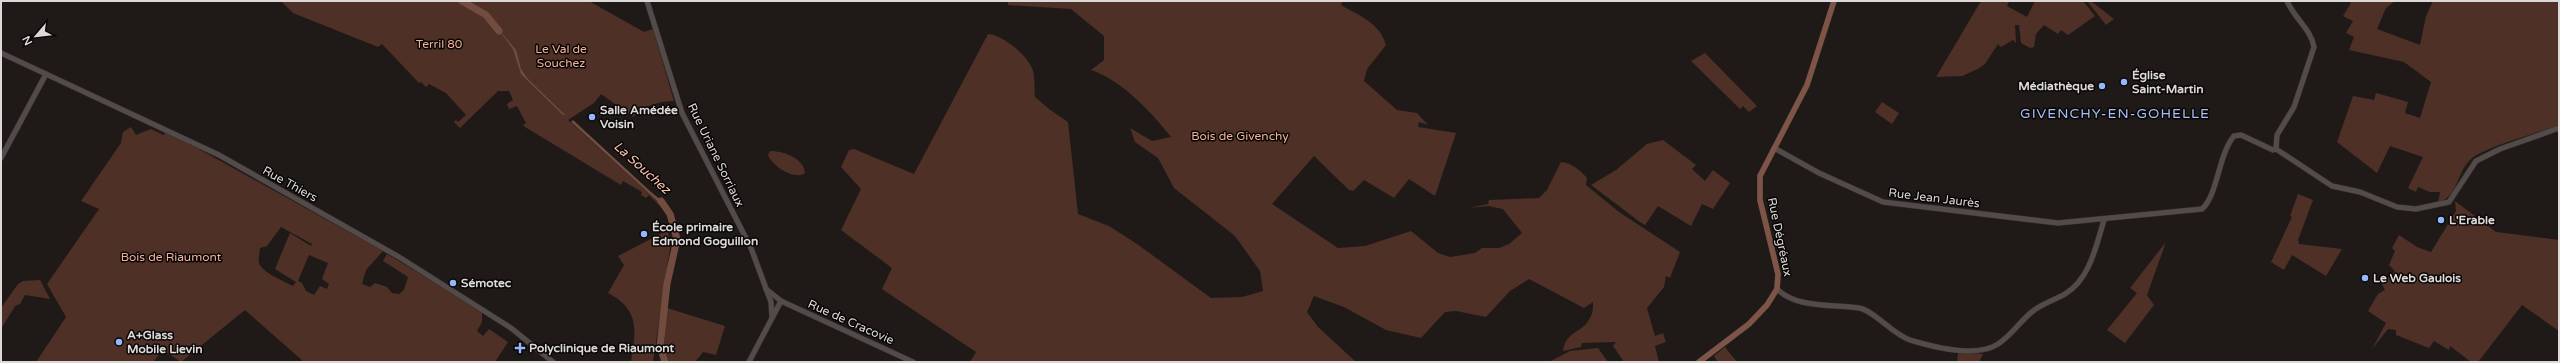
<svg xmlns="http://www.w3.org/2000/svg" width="2560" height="363" font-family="'Varela Round',sans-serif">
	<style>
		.green { fill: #4e3026; fill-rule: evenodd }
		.water { fill: #734c40 }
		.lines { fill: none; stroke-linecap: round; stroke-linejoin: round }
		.river { stroke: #734c40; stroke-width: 7 }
		.tertiary-casing { stroke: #383433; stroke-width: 6 }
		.secondary-casing { stroke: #383433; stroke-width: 6 }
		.tertiary { stroke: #524b49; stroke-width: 5 }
		.secondary { stroke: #7d5446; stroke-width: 5.5 }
		.poi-dot { fill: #96b6fd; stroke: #070605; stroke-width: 1.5 }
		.labels { text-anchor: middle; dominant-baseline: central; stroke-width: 3; stroke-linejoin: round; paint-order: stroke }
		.park-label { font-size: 12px; fill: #f5b09a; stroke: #070605 }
		.poi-label { font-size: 12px; font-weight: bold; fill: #ddd9d8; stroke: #070605; text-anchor: start }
		.street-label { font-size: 12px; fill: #ddd9d8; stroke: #070605 }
		.water-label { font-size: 13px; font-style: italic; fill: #fcc3b1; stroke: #070605 }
		.quarter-label { font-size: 14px; letter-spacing: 1px; fill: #a7bff4; stroke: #070605 }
	</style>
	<rect width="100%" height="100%" fill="#1f1a18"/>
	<g class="green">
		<path d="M281 1H589L644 32 653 29 674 101C658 101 644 106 633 117L601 94 594 103 568 120 665 208 663 209 649 195 646 198 641 195 642 192 623 181 621 185 525 127 523 125 526 123 517 106 509 109 507 104 513 100 509 91H498L460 128 454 122 456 120 458 122 466 115 446 93 429 84 426 87 421 82 419 83 382 44 378 47 293 13Z"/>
		<path d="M1008 1H1343L1341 5C1360 16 1380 23 1386 45L1367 69 1364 81 1397 110 1417 113 1428 125 1419 122 1418 127 1456 133 1435 196 1409 179 1394 198 1364 180 1353 191 1349 190 1314 156 1272 204 1338 248 1365 246 1411 231 1438 253 1450 257 1475 253 1482 248H1499L1509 244 1522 233 1503 209 1488 206 1469 208 1488 204 1489 200 1539 198 1547 190 1561 162C1572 163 1580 170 1587 178L1586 185 1619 212 1680 252 1670 278 1666 276 1664 287 1647 308 1655 336 1663 333 1666 342 1655 346 1659 362H1624L1613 346 1616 342 1582 343 1581 347 1563 351C1566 330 1582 334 1590 318 1593 314 1593 307 1593 302L1584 308 1529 279 1510 291 1486 317 1456 311 1445 312 1421 338 1386 330 1344 307 1314 296 1307 312 1318 327 1356 362H970L976 352 882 289 892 268 841 230 861 189 841 167 849 150 854 149 914 174 988 34C1003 35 1029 56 1033 71 1035 79 1034 89 1035 97L1049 109 1068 122 1078 214 1109 226 1137 244 1211 298 1242 297 1263 291 1260 271 1235 236 1174 188 1158 158 1135 142 1130 128 1152 141 1171 137C1150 111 1123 81 1091 70L1104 60V36L1071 9 1008 5Z"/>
		<path d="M1981 1H2009L2007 6 2027 17 2035 1H2083L2095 16 2068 35 2061 30 2058 34 2044 25 2036 34 2034 47 2030 48 2021 43 2019 25H2015L2016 43 2013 40 2001 47 1998 44 1985 64 1978 69 1962 76 1936 77Z"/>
		<path d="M2087 1H2091L2114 19 2106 25Z"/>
		<path d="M2348 1H2395L2386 8 2377 29 2420 45 2426 16 2433 1H2559V125C2541 132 2481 148 2470 160 2456 174 2459 195 2438 203L2440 192H2430L2418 187 2416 192 2408 188 2423 157 2390 146 2377 173 2337 142 2353 96 2374 100 2376 93 2408 102 2405 113 2420 118 2431 82 2404 62 2349 50 2354 37 2346 33 2353 21 2343 16 2351 3Z"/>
		<path d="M1705 53 1757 106 1749 112 1743 106 1740 109 1691 61Z"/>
		<path d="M1882 102 1899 113 1892 124 1875 112Z"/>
		<path d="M131 127 136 135 151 129 163 135 168 132 383 251 366 270 362 284 370 287 375 283 387 287 392 293 399 294 404 290 408 277 383 261 387 254 482 311V322L477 331 483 336 489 329 508 342 495 362H304L245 310 181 362 163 350 153 362H36L66 317 47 284 99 209 81 201 121 143 123 132ZM281 227 312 244 311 246 290 233 275 269 296 282 293 286C284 281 265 274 260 265 257 260 260 253 260 248L267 246ZM309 255 328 263 322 279 329 284 327 289 320 286 314 295 306 291 302 283 298 281Z"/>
		<path d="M1663 140 1696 165 1692 169 1705 181 1713 170 1730 183 1713 209 1702 204 1691 226 1658 206 1645 225 1640 222 1591 185 1616 170 1647 144Z"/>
		<path d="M770 151C783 151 804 158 805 173 795 181 772 166 768 155Z"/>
		<path d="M2298 194 2313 200 2298 240 2299 244 2342 249 2326 276 2292 255 2284 270 2271 262 2292 217 2290 216Z"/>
		<path d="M2455 201 2496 232 2559 240V331L2522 305 2478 362H2471L2450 346 2449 350 2434 341 2429 348 2396 335V330L2388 329 2372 349 2386 323 2368 311 2378 294 2385 290 2382 284 2395 271 2389 265 2395 251 2392 248 2399 235 2417 247 2431 252 2456 211Z"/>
		<path d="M668 230 670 248 653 362H631C636 330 640 310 608 293L624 265 618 256Z"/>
		<path d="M2166 242 2147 295 2154 305 2125 343 2107 330 2137 293 2130 288Z"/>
		<path d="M40 280 50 299 25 295 20 304 15 306 1 329V308L18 284 23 281Z"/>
		<path d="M667 308 725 326 716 355 703 352 695 362H669L663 344Z"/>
		<path d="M1725 347 1737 362H1718L1714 356Z"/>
		<path d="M1598 348 1608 362H1549L1570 351Z"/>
		<path d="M1958 353 1983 354 1979 362H1957Z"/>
	</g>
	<g class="water">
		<path d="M493 23 516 50 521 69 527 78 565 115H563L521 74 513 49Z"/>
		<path d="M573 120 651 192 668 206 665 208 571 122Z"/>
	</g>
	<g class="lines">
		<g class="river">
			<path d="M462 1 486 15 499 31"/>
			<path d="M661 201 670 214 677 239 667 284 660 346 665 362"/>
		</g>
		<g class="tertiary-casing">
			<g id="tertiary">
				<path d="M647 1 682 113 751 248 771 302 772 317"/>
				<path d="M1 53 219 155 399 257 511 328 553 362"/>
				<path d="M1774 148 1819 173 1883 202 2058 223 2202 209C2218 195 2218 155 2234 136L2241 135 2273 150 2276 149"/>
				<path d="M2276 149 2332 186 2360 192 2397 207 2416 209 2449 202 2476 161 2500 149 2559 128"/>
				<path d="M2276 149 2277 135 2294 107 2314 47C2311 29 2294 18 2287 1"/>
				<path d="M1 158 46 74"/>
				<path d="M766 289 781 301 913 362"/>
				<path d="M1777 289C1797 309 1834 304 1859 308 1875 311 1892 334 1910 340 1933 347 1977 358 1998 344 2012 335 2021 320 2033 311 2043 303 2055 300 2065 294 2090 279 2096 246 2104 220"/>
				<path d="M749 362 781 301"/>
			</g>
		</g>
		<g class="secondary-casing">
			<path id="secondary" d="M1699 362 1749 324 1767 305 1777 289 1778 274 1760 200V176L1807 85 1834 1"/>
		</g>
		<use href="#tertiary" class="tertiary"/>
		<use href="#secondary" class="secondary"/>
	</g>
	<g class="poi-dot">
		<circle cx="2124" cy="82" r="4"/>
		<circle cx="2102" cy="86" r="4"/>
		<circle cx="592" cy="117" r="4"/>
		<circle cx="2441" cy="220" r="4"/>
		<circle cx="644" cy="234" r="4"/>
		<circle cx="2365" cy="278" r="4"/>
		<circle cx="453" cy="283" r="4"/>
		<circle cx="119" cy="342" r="4"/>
		<path d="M518 342h4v4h4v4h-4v4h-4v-4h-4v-4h4z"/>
	</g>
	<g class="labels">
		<g class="park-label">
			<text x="439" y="44">Terril 80</text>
			<text x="561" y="49">Le Val de<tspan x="561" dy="14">Souchez</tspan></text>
			<text x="1240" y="136">Bois de Givenchy</text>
			<text x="171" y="257">Bois de Riaumont</text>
		</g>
		<g class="poi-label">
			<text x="2132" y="75">Église<tspan x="2132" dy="14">Saint-Martin</tspan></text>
			<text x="2094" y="86" text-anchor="end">Médiathèque</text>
			<text x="600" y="110">Salle Amédée<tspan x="600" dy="14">Voisin</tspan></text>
			<text x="2449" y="220">L'Erable</text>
			<text x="652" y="227">École primaire<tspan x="652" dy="14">Edmond Goguillon</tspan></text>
			<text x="2373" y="278">Le Web Gaulois</text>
			<text x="461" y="283">Sémotec</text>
			<text x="127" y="335">A+Glass<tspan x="127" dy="14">Mobile Lievin</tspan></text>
			<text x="529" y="348">Polyclinique de Riaumont</text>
		</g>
		<g class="street-label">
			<text transform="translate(716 155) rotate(64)">Rue Uriane Sorriaux</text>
			<text transform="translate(290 184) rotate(29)">Rue Thiers</text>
			<text transform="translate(1934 198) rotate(7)">Rue Jean Jaurès</text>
			<text transform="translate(1780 237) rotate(78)">Rue Dégréaux</text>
			<text transform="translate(851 322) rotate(24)">Rue de Cracovie</text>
		</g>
		<g class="water-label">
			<text transform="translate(642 168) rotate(42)">La Souchez</text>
		</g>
		<g class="quarter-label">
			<text x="2115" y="113">GIVENCHY-EN-GOHELLE</text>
		</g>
	</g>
	<rect width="2560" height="363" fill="none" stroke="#ddd9d8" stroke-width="4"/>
	<g transform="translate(36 36) rotate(242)" stroke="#070605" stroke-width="3" paint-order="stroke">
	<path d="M0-3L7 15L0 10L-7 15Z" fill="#ddd9d8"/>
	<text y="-6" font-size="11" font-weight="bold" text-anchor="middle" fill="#ddd9d8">N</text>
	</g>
</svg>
